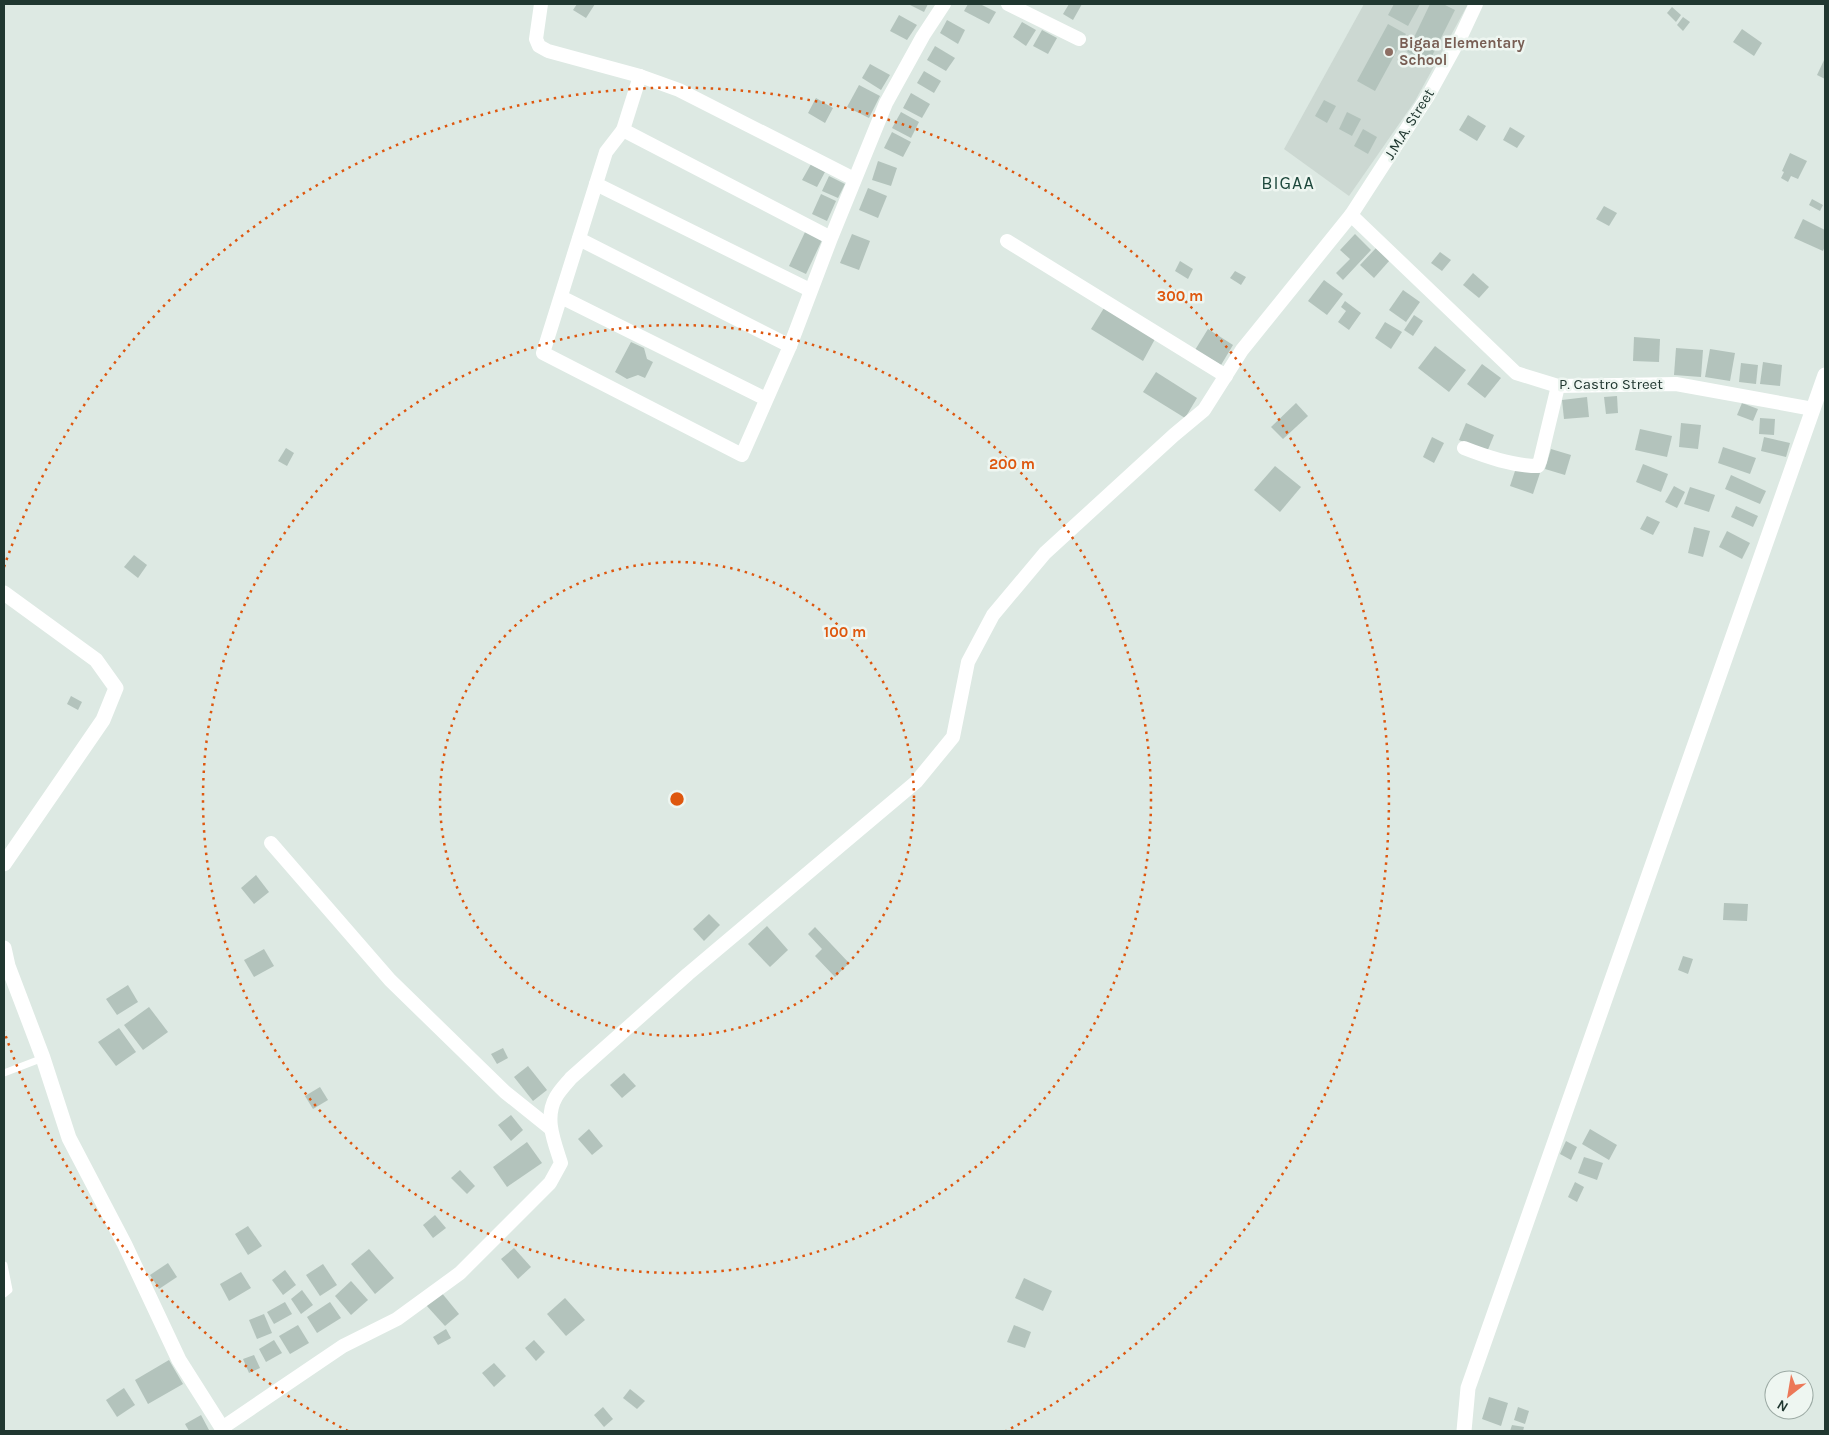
<svg xmlns="http://www.w3.org/2000/svg" width="1829" height="1435" font-family="Karla,sans-serif">
	<style>
		.built { fill: #ccd8d2 }
		.building { fill: #b3c3bc }
		.lines { fill: none; stroke-linecap: round; stroke-linejoin: round }
		.service { stroke: #fff; stroke-width: 7 }
		.minor { stroke: #fff; stroke-width: 14 }
		.tertiary { stroke: #fff; stroke-width: 15 }
		.ring { fill: none; stroke: #de570e; stroke-width: 2.5; stroke-dasharray: 2.5 5 }
		.education-dot { fill: #8d6e63; stroke: #eef6f1; stroke-width: 2 }
		.labels { text-anchor: middle; dominant-baseline: central; stroke-width: 5; stroke-linejoin: round; paint-order: stroke }
		.education-label { font-size: 15px; font-weight: bold; fill: #785e54; stroke: #eef6f1; text-anchor: start }
		.street-label { font-size: 15px; fill: #203730; stroke: #eef6f1 }
		.quarter-label { font-size: 18px; letter-spacing: 1px; fill: #1d483c; stroke: #eef6f1 }
		.centre { fill: #de570e; stroke: #eef6f1; stroke-width: 2.5 }
		.ring-label { font-size: 15px; text-anchor: middle; font-weight: bold; fill: #de570e; stroke: #eef6f1; stroke-width: 5; stroke-linejoin: round; paint-order: stroke }
	</style>
	<rect width="100%" height="100%" fill="#dde9e3"/>
	<path class="built" d="M1364 4H1468L1415 101 1349 196 1284 149Z"/>
	<g class="building">
		<path d="M577 4H595L586 18 573 10Z"/>
		<path d="M908 4H928L924 12Z"/>
		<path d="M968 4H980L996 12 989 24 964 11Z"/>
		<path d="M1069 4H1082L1073 20 1063 14Z"/>
		<path d="M1394 4H1420L1408 26 1388 15Z"/>
		<path d="M1430 4H1443L1455 10 1429 62 1407 52Z"/>
		<path d="M1672 7 1681 15 1676 22 1667 13Z"/>
		<path d="M899 15 917 25 907 40 890 31Z"/>
		<path d="M1683 17 1690 22 1683 31 1677 25Z"/>
		<path d="M947 20 965 30 958 44 940 33Z"/>
		<path d="M1022 22 1036 30 1026 46 1013 37Z"/>
		<path d="M1388 24 1406 34 1375 91 1357 81Z"/>
		<path d="M1742 29 1762 43 1754 56 1733 42Z"/>
		<path d="M1042 30 1057 38 1048 54 1033 46Z"/>
		<path d="M935 46 955 58 946 71 927 60Z"/>
		<path d="M1825 58V79L1817 75Z"/>
		<path d="M870 64 890 75 881 90 862 78Z"/>
		<path d="M924 71 941 81 934 93 917 83Z"/>
		<path d="M859 85 880 96 869 118 847 107Z"/>
		<path d="M911 93 930 104 922 118 903 108Z"/>
		<path d="M816 98 833 108 825 123 808 113Z"/>
		<path d="M1324 100 1336 106 1327 123 1315 116Z"/>
		<path d="M901 112 919 122 911 138 892 128Z"/>
		<path d="M1347 112 1361 119 1352 136 1339 129Z"/>
		<path d="M1468 115 1486 126 1477 141 1459 130Z"/>
		<path d="M1510 127 1525 136 1517 148 1503 140Z"/>
		<path d="M1363 129 1377 137 1368 154 1354 146Z"/>
		<path d="M892 132 911 142 903 157 884 148Z"/>
		<path d="M1790 153 1807 161 1798 179 1791 176 1788 182 1781 178 1784 172 1782 171Z"/>
		<path d="M878 161 897 168 891 186 872 180Z"/>
		<path d="M811 164 825 172 817 187 802 180Z"/>
		<path d="M829 176 845 184 838 198 822 191Z"/>
		<path d="M868 188 887 196 878 218 859 210Z"/>
		<path d="M821 194 836 201 827 221 812 214Z"/>
		<path d="M1812 199 1823 205 1820 211 1809 205Z"/>
		<path d="M1604 206 1617 213 1609 226 1596 219Z"/>
		<path d="M1803 219 1825 230V246L1823 251 1794 238Z"/>
		<path d="M806 230 823 238 806 274 789 266Z"/>
		<path d="M852 234 870 241 859 270 840 263Z"/>
		<path d="M1355 234 1371 250 1343 280 1336 273 1350 259 1340 250Z"/>
		<path d="M1376 248 1390 260 1374 278 1360 265Z"/>
		<path d="M1440 252 1451 260 1442 271 1431 263Z"/>
		<path d="M1180 261 1193 269 1188 279 1175 271Z"/>
		<path d="M1235 271 1246 277 1241 285 1230 278Z"/>
		<path d="M1473 273 1489 287 1479 298 1463 285Z"/>
		<path d="M1324 280 1343 294 1327 315 1308 301Z"/>
		<path d="M1403 290 1420 302 1406 322 1389 310Z"/>
		<path d="M1345 301 1361 313 1349 330 1338 322 1346 311 1341 307Z"/>
		<path d="M1104 308 1155 339 1143 361 1091 329Z"/>
		<path d="M1414 315 1423 321 1413 336 1404 330Z"/>
		<path d="M1385 322 1402 332 1391 349 1375 338Z"/>
		<path d="M1208 329 1233 345 1221 365 1195 350Z"/>
		<path d="M1634 337 1660 339 1659 362 1633 361Z"/>
		<path d="M631 342 644 348 647 359 653 362 645 378 638 375 627 379 615 372Z"/>
		<path d="M1435 346 1466 370 1449 392 1418 368Z"/>
		<path d="M1676 348 1703 350 1701 377 1674 375Z"/>
		<path d="M1710 349 1735 353 1730 381 1705 377Z"/>
		<path d="M1763 362 1782 365 1780 386 1760 384Z"/>
		<path d="M1741 363 1758 365 1756 384 1739 382Z"/>
		<path d="M1482 364 1501 378 1485 398 1467 384Z"/>
		<path d="M1156 372 1197 398 1185 418 1143 392Z"/>
		<path d="M1617 396 1618 413 1606 414 1604 397Z"/>
		<path d="M1587 397 1589 417 1564 419 1562 400Z"/>
		<path d="M1296 403 1308 416 1283 439 1271 427Z"/>
		<path d="M1742 403 1758 409 1753 421 1737 415Z"/>
		<path d="M1760 418 1775 419 1774 435 1759 434Z"/>
		<path d="M1466 423 1494 435 1487 452 1459 440Z"/>
		<path d="M1681 423 1701 425 1698 449 1679 447Z"/>
		<path d="M1640 429 1672 436 1667 457 1635 450Z"/>
		<path d="M1432 437 1444 443 1434 463 1423 457Z"/>
		<path d="M1764 437 1790 443 1786 457 1761 451Z"/>
		<path d="M1723 447 1756 458 1750 474 1718 463Z"/>
		<path d="M286 448 294 453 287 466 278 461Z"/>
		<path d="M1551 449 1571 455 1565 475 1545 469Z"/>
		<path d="M1643 464 1668 474 1661 492 1636 482Z"/>
		<path d="M1517 465 1540 473 1533 494 1510 486Z"/>
		<path d="M1275 466 1301 487 1280 512 1254 490Z"/>
		<path d="M1731 475 1766 491 1760 504 1725 489Z"/>
		<path d="M1674 486 1685 492 1677 508 1665 502Z"/>
		<path d="M1690 487 1715 495 1709 512 1684 504Z"/>
		<path d="M1736 506 1758 516 1753 527 1731 517Z"/>
		<path d="M1647 516 1660 522 1653 535 1640 529Z"/>
		<path d="M1694 527 1710 531 1703 557 1688 553Z"/>
		<path d="M1727 531 1750 543 1742 559 1719 547Z"/>
		<path d="M134 555 147 565 138 578 124 567Z"/>
		<path d="M71 696 82 702 78 710 67 704Z"/>
		<path d="M256 875 269 892 254 904 241 888Z"/>
		<path d="M1724 903 1748 904 1747 921 1723 920Z"/>
		<path d="M709 914 720 925 704 941 693 929Z"/>
		<path d="M767 926 788 950 770 967 748 944Z"/>
		<path d="M815 927 849 963 835 977 815 956 822 949 808 934Z"/>
		<path d="M264 949 274 966 254 977 244 960Z"/>
		<path d="M1683 956 1693 959 1688 974 1678 970Z"/>
		<path d="M128 985 138 1002 117 1015 106 999Z"/>
		<path d="M149 1007 168 1032 143 1050 124 1025Z"/>
		<path d="M119 1028 136 1052 116 1066 98 1042Z"/>
		<path d="M503 1048 508 1058 497 1064 491 1054Z"/>
		<path d="M528 1066 547 1090 533 1101 514 1077Z"/>
		<path d="M624 1073 636 1086 622 1098 610 1085Z"/>
		<path d="M320 1087 328 1100 313 1109 305 1096Z"/>
		<path d="M511 1115 523 1130 511 1141 498 1125Z"/>
		<path d="M589 1129 603 1146 592 1155 578 1139Z"/>
		<path d="M1590 1129 1617 1145 1609 1160 1582 1144Z"/>
		<path d="M1566 1141 1577 1147 1571 1160 1560 1154Z"/>
		<path d="M527 1142 542 1163 507 1187 493 1167Z"/>
		<path d="M1584 1157 1603 1163 1597 1180 1578 1173Z"/>
		<path d="M460 1170 475 1186 467 1194 451 1178Z"/>
		<path d="M1575 1182 1584 1187 1577 1202 1568 1197Z"/>
		<path d="M435 1215 446 1228 433 1238 423 1225Z"/>
		<path d="M248 1226 262 1246 248 1255 235 1234Z"/>
		<path d="M514 1248 531 1267 518 1279 501 1259Z"/>
		<path d="M369 1249 394 1278 375 1294 351 1264Z"/>
		<path d="M168 1263 177 1277 159 1289 150 1275Z"/>
		<path d="M323 1264 337 1285 320 1296 306 1275Z"/>
		<path d="M285 1270 296 1285 283 1295 272 1280Z"/>
		<path d="M241 1272 251 1288 229 1301 220 1284Z"/>
		<path d="M1024 1278 1052 1291 1043 1311 1015 1298Z"/>
		<path d="M351 1281 368 1300 351 1315 335 1296Z"/>
		<path d="M302 1290 313 1305 301 1314 291 1299Z"/>
		<path d="M441 1292 459 1314 445 1326 426 1305Z"/>
		<path d="M565 1298 585 1320 566 1336 547 1314Z"/>
		<path d="M285 1302 292 1314 274 1324 267 1312Z"/>
		<path d="M330 1302 341 1318 317 1333 307 1317Z"/>
		<path d="M264 1314 272 1333 257 1339 249 1320Z"/>
		<path d="M298 1325 309 1343 290 1354 279 1336Z"/>
		<path d="M1014 1325 1031 1332 1025 1348 1007 1342Z"/>
		<path d="M446 1329 451 1338 438 1345 433 1337Z"/>
		<path d="M274 1340 282 1353 266 1362 259 1349Z"/>
		<path d="M534 1340 545 1352 536 1361 525 1348Z"/>
		<path d="M254 1355 260 1368 249 1373 243 1359Z"/>
		<path d="M169 1360 183 1384 148 1404 135 1380Z"/>
		<path d="M494 1363 506 1376 494 1387 482 1373Z"/>
		<path d="M124 1388 135 1405 117 1417 106 1400Z"/>
		<path d="M630 1389 645 1401 637 1409 623 1398Z"/>
		<path d="M1489 1397 1508 1403 1501 1426 1482 1419Z"/>
		<path d="M603 1407 613 1419 604 1427 594 1415Z"/>
		<path d="M1518 1407 1529 1411 1525 1424 1514 1420Z"/>
		<path d="M201 1415 209 1430 206 1431H189L185 1424Z"/>
		<path d="M1512 1425 1524 1427 1523 1431H1510Z"/>
	</g>
	<g class="lines">
		<g class="service">
			<path d="M4 1073 43 1058"/>
			<path d="M4 1265 9 1290 4 1294"/>
		</g>
		<g class="minor">
			<path d="M541 4 536 39 539 46 548 51 640 76 679 90 854 179"/>
			<path d="M1008 4 1079 39"/>
			<path d="M623 130 640 76"/>
			<path d="M596 184 810 290"/>
			<path d="M1351 215 1516 373 1558 386 1676 384 1813 409"/>
			<path d="M831 238 623 130 606 152 543 353 742 455 790 346 831 238 886 103 923 36 944 4"/>
			<path d="M579 239 790 346"/>
			<path d="M1007 241 1226 376"/>
			<path d="M561 297 766 399"/>
			<path d="M1464 448C1487 457 1513 466 1538 466L1540 461 1558 386"/>
			<path d="M271 843 390 980 505 1092 550 1128"/>
			<path d="M222 1428 343 1346 397 1319 460 1273 550 1183 561 1163C554 1141 544 1118 556 1097 560 1090 566 1084 571 1078L688 974 916 782 953 737 968 662 993 615 1045 553 1174 435 1204 410 1242 350 1351 215 1428 96 1461 36 1476 4"/>
		</g>
		<g class="tertiary">
			<path d="M4 593 96 660 116 688 103 720 4 864"/>
			<path d="M4 948 8 966 43 1058 69 1138 125 1245 179 1360 224 1431"/>
			<path d="M1464 1431 1468 1388 1825 375"/>
		</g>
	</g>
	<g class="ring">
		<circle cx="677" cy="799" r="237"/>
		<circle cx="677" cy="799" r="474"/>
		<path d="M348 1431A712 712 0 0 1 4 1031M4 567A712 712 0 1 1 1006 1431"/>
	</g>
	<circle class="education-dot" cx="1389" cy="52" r="5"/>
	<g class="labels">
		<g class="education-label">
			<text x="1399" y="43">Bigaa Elementary<tspan x="1399" dy="17">School</tspan></text>
		</g>
		<g class="street-label">
			<text transform="translate(1409 124) rotate(-58)">J.M.A. Street</text>
			<text x="1611" y="384">P. Castro Street</text>
		</g>
		<g class="quarter-label">
			<text x="1288" y="183">BIGAA</text>
		</g>
	</g>
	<circle cx="677" cy="799" r="8" class="centre"/>
	<g class="ring-label">
		<text x="1180" y="301">300 m</text>
		<text x="1012" y="469">200 m</text>
		<text x="845" y="637">100 m</text>
	</g>
	<rect width="1829" height="1435" fill="none" stroke="#203730" stroke-width="10"/>
	<g transform="translate(1789 1395) rotate(211)"><circle r="24" fill="#eef6f1" stroke="#9caaa4"/>
	<path d="M0-4L9 19L0 12L-9 19Z" fill="#ec7858"/>
	<text y="-8" font-size="14" font-weight="bold" text-anchor="middle" fill="#203730">N</text>
	</g>
</svg>
